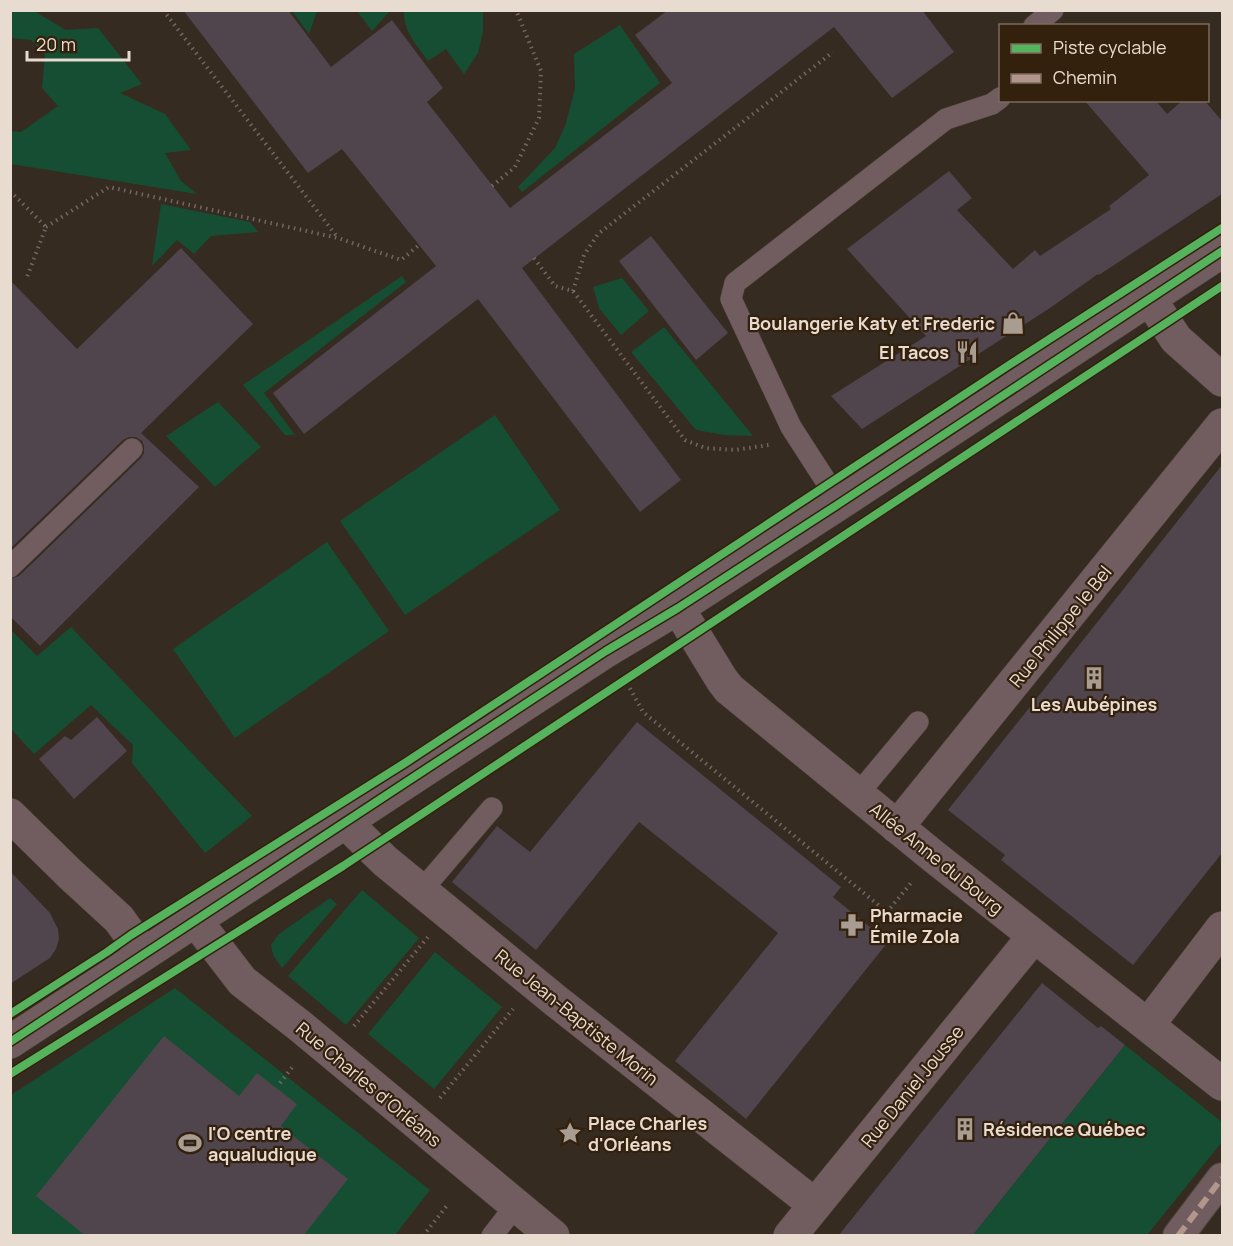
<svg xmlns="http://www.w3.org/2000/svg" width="1233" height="1246" font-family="Manrope,sans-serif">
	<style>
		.green { fill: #164e33 }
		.building { fill: #50444d }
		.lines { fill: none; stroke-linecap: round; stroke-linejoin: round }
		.service-casing { stroke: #50473e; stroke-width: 22 }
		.pedestrian-casing { stroke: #50473e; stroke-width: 32 }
		.minor-casing { stroke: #50473e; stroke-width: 34 }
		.tertiary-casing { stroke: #50473e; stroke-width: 34 }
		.path { stroke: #756665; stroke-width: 4; stroke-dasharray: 1.5 4.5; stroke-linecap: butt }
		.service { stroke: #715c5f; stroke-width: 21 }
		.pedestrian { stroke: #715c5f; stroke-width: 30 }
		.minor { stroke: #715c5f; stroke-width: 33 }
		.tertiary { stroke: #715c5f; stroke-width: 33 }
		.quiet { stroke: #b2968c; stroke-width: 6; stroke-dasharray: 12 6; stroke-linecap: butt }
		.cycleway-casing { stroke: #34210d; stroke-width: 11 }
		.cycleway { stroke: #56b35d; stroke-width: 8 }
		.labels { text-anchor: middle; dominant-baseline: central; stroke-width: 4.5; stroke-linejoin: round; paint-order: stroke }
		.poi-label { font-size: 18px; font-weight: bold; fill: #e8dbcf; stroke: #34210d; text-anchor: start }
		.street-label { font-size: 18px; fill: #e8dbcf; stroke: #34210d }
	</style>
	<rect width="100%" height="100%" fill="#352b20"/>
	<g class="green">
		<path d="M11 10 34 11 66 30 98 28 142 84 120 93 165 114 191 150 165 153 181 181 197 194 11 164V131L21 132 58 106 42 88 45 55 31 40 11 38Z"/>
		<path d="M391 10 372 31 357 11V10Z"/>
		<path d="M292 11H317L309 34Z"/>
		<path d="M404 11H483V32L478 53 464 74 446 49 428 61C417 45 403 31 404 11Z"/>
		<path d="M620 25 660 83 522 192 518 187 555 148 565 126 575 89 574 54Z"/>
		<path d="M161 204 250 222 258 232 211 236 194 254 177 240 152 266Z"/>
		<path d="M402 276 406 282 264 393 295 435H285L243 385Z"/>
		<path d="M622 278 649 311 621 335 599 308 593 287Z"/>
		<path d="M664 327 753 436 724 435 696 430 631 352Z"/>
		<path d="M218 402 261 447 215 487 166 436Z"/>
		<path d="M495 415 560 510 405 615 340 521Z"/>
		<path d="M327 542 389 631 235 738 173 649Z"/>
		<path d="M71 627 252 816 205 853 132 763 133 745 91 705 34 754 11 729V630L37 656Z"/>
		<path d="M362 890 419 938 346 1025 288 976Z"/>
		<path d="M330 898 337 904 282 968 273 955 271 945 279 934Z"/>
		<path d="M435 952 502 1007 434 1089 368 1034Z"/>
		<path d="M175 988 430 1190 395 1235 11 1236V1095Z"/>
		<path d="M1125 1045 1222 1122V1142L1147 1235 972 1236Z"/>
	</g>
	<g class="building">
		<path d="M183 10H288L331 67 392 20 443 88 427 102 510 208 672 83 635 35 668 10H922L954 52 892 98 834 27 522 268 681 480 640 512 478 299 304 434 273 393 436 266 342 149 308 173Z"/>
		<path d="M1084 100H1155L1167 114 1183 100H1204L1222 121V194L1099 275 1098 274 1050 308 862 429 831 396 926 336 847 249 949 171 972 198 957 210 1013 269 1035 250 1040 256 1111 209 1109 206 1149 175Z"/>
		<path d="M651 236 728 333 696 360 619 261Z"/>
		<path d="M181 248 253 324 141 433 199 487 40 646 10 616V579L19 576 141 458 144 453V446L142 441 136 437H129L123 440 10 549V280L77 349Z"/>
		<path d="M1222 465V853L1133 965 1001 860 1005 855 948 810Z"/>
		<path d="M97 717 127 751 74 799 39 759 65 736 71 740Z"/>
		<path d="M637 722 841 887 833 897 888 942 746 1119 675 1061 778 933 639 822 536 950 452 882 497 826 530 852Z"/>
		<path d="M10 871 50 913 58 929 59 939 56 949 50 958 10 984Z"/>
		<path d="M1042 983 1098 1028 1101 1026 1125 1045 972 1236H838Z"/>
		<path d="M164 1036 239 1096 257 1073 297 1104 281 1126 348 1179 303 1236H86L36 1196Z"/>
	</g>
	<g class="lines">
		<g class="service-casing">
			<g id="service">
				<path d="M1034 26 1053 10"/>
				<path d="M840 503 791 427 731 299 735 283 946 119 992 104 1000 98"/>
				<path d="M10 567 132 449"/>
				<path d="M858 794 918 722"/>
				<path d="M420 889 433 877 492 808"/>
				<path d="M492 1236 516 1205"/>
			</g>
		</g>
		<g class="pedestrian-casing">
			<path id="pedestrian" d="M1178 1236 1222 1178"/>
		</g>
		<g class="minor-casing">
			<g id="minor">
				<path d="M1150 299 1176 339 1222 380"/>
				<path d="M678 608 722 680 729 689 933 856 1222 1084"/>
				<path d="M10 815 70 874 119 919 144 954"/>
				<path d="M345 822 385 861 556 1001 815 1205"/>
				<path d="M897 827 1222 425"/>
				<path d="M196 921 242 981 300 1026 553 1236"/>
				<path d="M1148 1025 1222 928"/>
				<path d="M790 1236 1034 936"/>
			</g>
		</g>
		<g class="tertiary-casing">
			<path id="tertiary" d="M10 1042 606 651 678 608 840 503 1222 251"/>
		</g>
		<g class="path">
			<path d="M163 10 338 238"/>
			<path d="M492 186 515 167 539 118 541 71 516 10"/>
			<path d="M10 191 46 227 27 277"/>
			<path d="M46 227 109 187 338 238 401 260 419 245"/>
			<path d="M534 258 555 286 573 291 685 440 705 448 735 450 769 445"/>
			<path d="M573 291 584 255 598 234 833 52"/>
			<path d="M627 683 643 712 887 912 911 883"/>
			<path d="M354 1026 428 937"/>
			<path d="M280 1083 294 1065"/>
			<path d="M440 1098 513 1009"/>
			<path d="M423 1236 449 1203"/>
		</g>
		<use href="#service" class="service"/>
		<use href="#pedestrian" class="pedestrian"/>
		<use href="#minor" class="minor"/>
		<use href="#tertiary" class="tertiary"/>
		<path class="quiet" d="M1178 1236 1222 1178"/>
		<g class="cycleway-casing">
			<g id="cycleway">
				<path d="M10 1014 107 952 131 935 408 761 1009 365 1222 228"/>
				<path d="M10 1042 606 651 678 608 840 503 1222 251"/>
				<path d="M10 1074 343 866 1222 286"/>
			</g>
		</g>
		<use href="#cycleway" class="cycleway"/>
	</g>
	<defs>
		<g id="shop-bare" transform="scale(1.8)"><path d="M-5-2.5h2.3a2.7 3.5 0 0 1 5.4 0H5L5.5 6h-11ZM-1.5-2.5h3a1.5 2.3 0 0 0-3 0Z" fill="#a99d92" stroke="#34210d" stroke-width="2.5" paint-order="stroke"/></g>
		<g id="restaurant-bare" transform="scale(1.8)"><path d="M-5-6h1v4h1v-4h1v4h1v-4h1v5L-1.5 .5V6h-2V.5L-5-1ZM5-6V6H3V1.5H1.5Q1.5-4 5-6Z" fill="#a99d92" stroke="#34210d" stroke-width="2.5" paint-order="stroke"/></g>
		<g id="building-bare" transform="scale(1.8)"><path d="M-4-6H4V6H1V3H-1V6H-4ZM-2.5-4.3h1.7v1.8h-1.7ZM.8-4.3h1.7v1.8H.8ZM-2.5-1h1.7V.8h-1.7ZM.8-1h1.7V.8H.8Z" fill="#a99d92" stroke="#34210d" stroke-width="2.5" paint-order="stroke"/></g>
		<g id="pharmacy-bare" transform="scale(1.8)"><path d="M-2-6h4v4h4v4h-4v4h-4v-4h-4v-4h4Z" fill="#a99d92" stroke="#34210d" stroke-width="2.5" paint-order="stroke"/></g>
		<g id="sight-bare" transform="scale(1.8)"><path d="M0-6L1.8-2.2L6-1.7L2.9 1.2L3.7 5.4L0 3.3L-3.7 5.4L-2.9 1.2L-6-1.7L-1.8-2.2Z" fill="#a99d92" stroke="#34210d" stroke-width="2.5" paint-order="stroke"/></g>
		<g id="stadium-bare" transform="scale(1.8)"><path d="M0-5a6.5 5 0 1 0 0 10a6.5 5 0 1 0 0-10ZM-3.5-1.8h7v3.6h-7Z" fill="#a99d92" stroke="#34210d" stroke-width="2.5" paint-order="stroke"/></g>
	</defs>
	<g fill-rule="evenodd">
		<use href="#shop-bare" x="1013" y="323"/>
		<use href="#restaurant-bare" x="967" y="352"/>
		<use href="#building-bare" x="1094" y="678"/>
		<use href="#pharmacy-bare" x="852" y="925"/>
		<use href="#building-bare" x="965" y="1129"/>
		<use href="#sight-bare" x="570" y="1133"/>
		<use href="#stadium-bare" x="190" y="1143"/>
	</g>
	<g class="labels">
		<g class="poi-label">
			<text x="995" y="323" text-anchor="end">Boulangerie Katy et Frederic</text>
			<text x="949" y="352" text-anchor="end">El Tacos</text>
			<text x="1094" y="704" text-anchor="middle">Les Aubépines</text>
			<text x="870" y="915">Pharmacie<tspan x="870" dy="21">Émile Zola</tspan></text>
			<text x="588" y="1123">Place Charles<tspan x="588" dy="21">d'Orléans</tspan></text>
			<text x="983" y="1129">Résidence Québec</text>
			<text x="208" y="1133">l'O centre<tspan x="208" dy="21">aqualudique</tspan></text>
		</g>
		<g class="street-label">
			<text transform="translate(1060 626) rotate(-51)">Rue Philippe le Bel</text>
			<text transform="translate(937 858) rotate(39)">Allée Anne du Bourg</text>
			<text transform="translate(577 1017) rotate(39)">Rue Jean-Baptiste Morin</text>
			<text transform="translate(369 1084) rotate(40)">Rue Charles d'Orléans</text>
			<text transform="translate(912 1086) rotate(-51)">Rue Daniel Jousse</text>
		</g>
	</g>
	<rect width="1233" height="1246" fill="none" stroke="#e8dbcf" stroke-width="24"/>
	<rect x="999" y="24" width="210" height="78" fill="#34210d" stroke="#7c6b5b" stroke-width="1.5"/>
	<rect x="1011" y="44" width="30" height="9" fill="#56b35d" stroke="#7c6b5b" stroke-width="1.5"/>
	<text x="1053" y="54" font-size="18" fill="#e8dbcf">Piste cyclable</text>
	<rect x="1011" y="74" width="30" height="9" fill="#b2968c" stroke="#7c6b5b" stroke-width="1.5"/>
	<text x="1053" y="84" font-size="18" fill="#e8dbcf">Chemin</text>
	<path d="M27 51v9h102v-9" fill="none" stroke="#e8dbcf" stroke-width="3"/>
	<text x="36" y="51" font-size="18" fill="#e8dbcf" stroke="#34210d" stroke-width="4.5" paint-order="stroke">20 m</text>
</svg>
